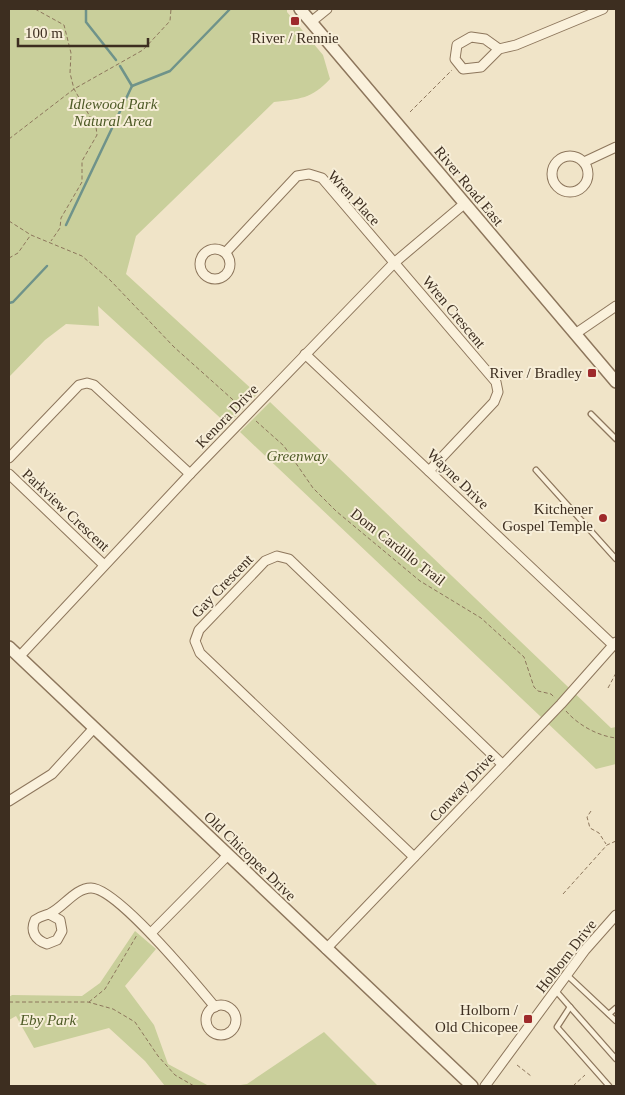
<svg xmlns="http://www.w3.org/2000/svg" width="625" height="1095" font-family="'Times New Roman',serif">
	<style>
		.green { fill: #c9cf9b }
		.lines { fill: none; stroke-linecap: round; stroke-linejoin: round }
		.stream { stroke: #6f938a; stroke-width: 2.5 }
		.service-casing { stroke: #8d765c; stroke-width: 7 }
		.minor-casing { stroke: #8d765c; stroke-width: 11 }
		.tertiary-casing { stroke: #8d765c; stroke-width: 14 }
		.path { stroke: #8d765c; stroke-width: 1; stroke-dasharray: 4 2.5; stroke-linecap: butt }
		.service { stroke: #faf1dc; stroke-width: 4.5 }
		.minor { stroke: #faf1dc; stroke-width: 9 }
		.tertiary { stroke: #faf1dc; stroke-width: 11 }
		.poi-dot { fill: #9e2a2b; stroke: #f7eed8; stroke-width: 2 }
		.labels { text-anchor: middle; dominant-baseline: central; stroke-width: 4; stroke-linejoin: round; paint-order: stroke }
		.poi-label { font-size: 15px; fill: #3d2e20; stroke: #f7eed8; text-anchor: end }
		.park-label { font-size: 15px; font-style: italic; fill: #4d5a26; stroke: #f7eed8 }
		.street-label { font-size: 15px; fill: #3d2e20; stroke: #f7eed8 }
	</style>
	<rect width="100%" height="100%" fill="#f0e4c8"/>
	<g class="green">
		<path d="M9 9H287V12L323 55 330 79C312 99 299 99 274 102L136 236 126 274 257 394 228 425 98 306 99 326 66 324 45 340 9 377Z"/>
		<path d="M270 402 611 728 616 727V764L596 769 240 432Z"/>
		<path d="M135 931 156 949 125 986 154 1025 168 1064 209 1086H165L145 1061 109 1028 34 1048 16 1016 9 1020V997L12 995 82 996 100 983Z"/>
		<path d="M324 1032 378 1086H234L247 1084Z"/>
	</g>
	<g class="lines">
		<g class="stream">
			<path d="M86 9V22L116 60"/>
			<path d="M120 66 132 86"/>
			<path d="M132 86 170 71 230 9"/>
			<path d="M66 225 132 86"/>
			<path d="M9 303 13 302 47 266"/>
		</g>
		<g class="service-casing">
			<g id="service">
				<path d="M591 414 616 439"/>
				<path d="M536 470 616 559"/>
				<path d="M567 975 616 1021"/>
				<path d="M556 991 616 1059"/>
				<path d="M570 1007 557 1027 609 1086"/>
				<path d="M609 1014 616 1008"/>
			</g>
		</g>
		<g class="minor-casing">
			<g id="minor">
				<path d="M311 22 327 9"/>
				<path d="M499 49 485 39 471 37 457 45 455 59 463 69 481 67 499 49 516 45 603 9"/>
				<circle cx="570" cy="174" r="18"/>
				<path d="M584 162 616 147"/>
				<circle cx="215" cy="264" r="15"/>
				<path d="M226 252 297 176 309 174 322 178 496 382 498 392 494 402 429 471"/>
				<path d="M575 334 616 306"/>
				<path d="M305 354 613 645"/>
				<path d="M9 458 79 385 87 383 94 385 190 474"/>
				<path d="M9 474 104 565"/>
				<path d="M19 657 190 474 394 263 464 204"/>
				<path d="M9 801 52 774 94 728"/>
				<path d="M414 857 200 653 195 641 199 630 265 561 277 556 289 559 502 764"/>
				<path d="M49 914 60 920 62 931 57 940 47 944C35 940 30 931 35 920 40 916 43 916 49 914 63 908 75 888 91 888 117 888 196 984 215 1007"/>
				<path d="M151 933 228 855"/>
				<path d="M326 949 561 704 616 642"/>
				<circle cx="221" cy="1020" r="15"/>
				<path d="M485 1086 585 950 616 915"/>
			</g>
		</g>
		<g class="tertiary-casing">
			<g id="tertiary">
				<path d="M300 9 616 382"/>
				<path d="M9 647 472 1086"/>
			</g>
		</g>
		<g class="path">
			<path d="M35 9 64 25 71 53 70 73 74 89 96 127 97 135 82 161V182L61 218 60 228 51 241"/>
			<path d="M410 112 452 70"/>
			<path d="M9 139 74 89 143 50 170 21 171 9"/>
			<path d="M9 221 31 235 82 256 110 280 174 347 241 407"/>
			<path d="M9 258 18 253 30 236"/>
			<path d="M256 421 284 446 313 488 336 511 420 581 481 618 524 657 534 687 538 691 551 694 555 698"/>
			<path d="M608 688 616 673"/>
			<path d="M566 711C578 725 598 736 616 738"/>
			<path d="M591 811 587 817 590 828 599 833 606 844"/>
			<path d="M563 894 607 845 616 841"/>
			<path d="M9 1002H88L113 1009 135 1022 158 1056 175 1075 194 1086"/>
			<path d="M89 1002 105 989 137 935"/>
			<path d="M517 1065 531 1076"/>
			<path d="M573 1086 585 1075"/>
		</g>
		<use href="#service" class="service"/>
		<use href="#minor" class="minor"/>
		<use href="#tertiary" class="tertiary"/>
	</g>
	<g class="poi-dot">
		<rect x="290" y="16" width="10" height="10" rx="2.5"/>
		<rect x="587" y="368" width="10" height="10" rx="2.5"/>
		<circle cx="603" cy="518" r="5"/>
		<rect x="523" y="1014" width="10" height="10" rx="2.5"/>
	</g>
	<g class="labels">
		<g class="poi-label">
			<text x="295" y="38" text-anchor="middle">River / Rennie</text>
			<text x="582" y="373">River / Bradley</text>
			<text x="593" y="509">Kitchener<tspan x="593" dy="17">Gospel Temple</tspan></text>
			<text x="518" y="1010">Holborn /<tspan x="518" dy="17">Old Chicopee</tspan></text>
		</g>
		<g class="park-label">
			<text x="113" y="104">Idlewood Park<tspan x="113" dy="17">Natural Area</tspan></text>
			<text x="297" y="456">Greenway</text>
			<text x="48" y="1020">Eby Park</text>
		</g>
		<g class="street-label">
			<text transform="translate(469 186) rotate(50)">River Road East</text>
			<text transform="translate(354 198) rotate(47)">Wren Place</text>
			<text transform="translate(454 312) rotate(50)">Wren Crescent</text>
			<text transform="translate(227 416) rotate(-46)">Kenora Drive</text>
			<text transform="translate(458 479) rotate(44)">Wayne Drive</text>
			<text transform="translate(66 510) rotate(43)">Parkview Crescent</text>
			<text transform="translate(398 547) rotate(38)">Dom Cardillo Trail</text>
			<text transform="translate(222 586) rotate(-46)">Gay Crescent</text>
			<text transform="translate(462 787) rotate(-47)">Conway Drive</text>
			<text transform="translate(250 856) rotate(44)">Old Chicopee Drive</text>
			<text transform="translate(566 956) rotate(-52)">Holborn Drive</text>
		</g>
	</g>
	<rect width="625" height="1095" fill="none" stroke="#3d2e20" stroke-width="20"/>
	<path d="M18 38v8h130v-8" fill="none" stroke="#3d2e20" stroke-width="2.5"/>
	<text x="25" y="38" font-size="15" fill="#3d2e20" stroke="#f7eed8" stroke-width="4" paint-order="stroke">100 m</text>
</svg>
